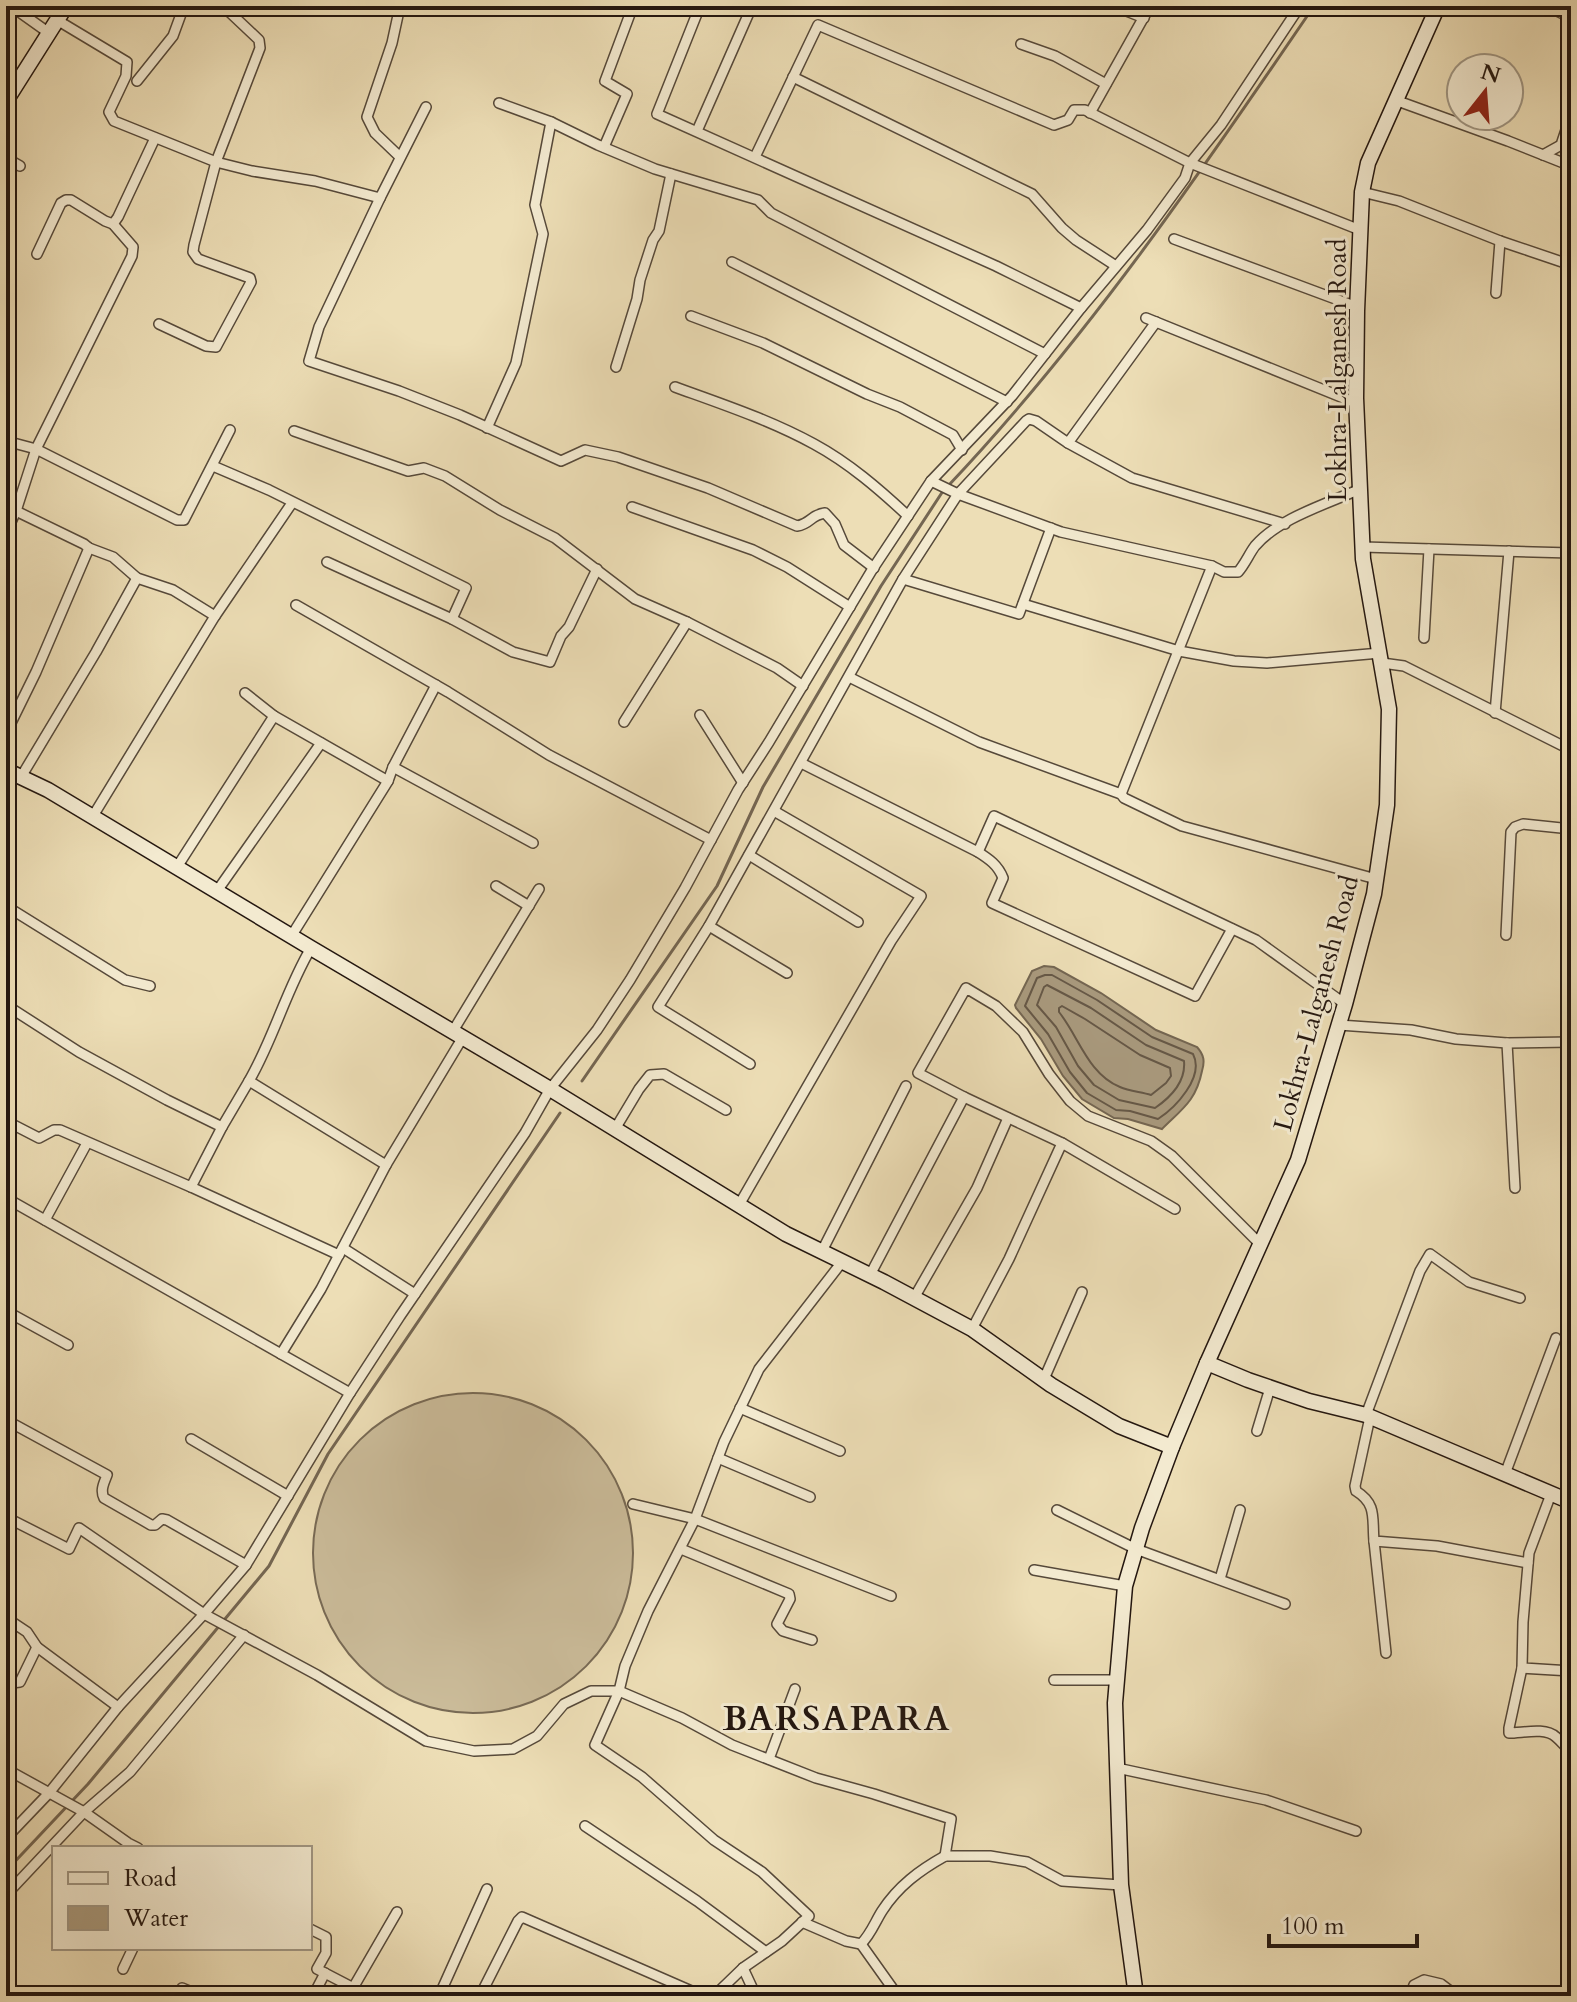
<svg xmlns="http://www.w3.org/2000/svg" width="1577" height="2002" font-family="Cardo,serif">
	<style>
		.green { fill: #cbbc9a; stroke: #786a55; stroke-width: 2 }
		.water { fill: #a99a7e; stroke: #746652; stroke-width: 2 }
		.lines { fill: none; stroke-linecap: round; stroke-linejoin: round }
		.shore { stroke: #665847; stroke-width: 2 }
		.stream { stroke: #746652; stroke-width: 3 }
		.street-casing { stroke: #56493a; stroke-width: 12 }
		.secondary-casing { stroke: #241710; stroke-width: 17 }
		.street { stroke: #f3ead0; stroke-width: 9 }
		.secondary { stroke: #f3ead0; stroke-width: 14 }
		.labels { text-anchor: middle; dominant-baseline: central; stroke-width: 6; stroke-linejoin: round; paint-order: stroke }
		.street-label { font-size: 26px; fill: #241710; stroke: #f3ead0 }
		.district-label { font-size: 34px; font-weight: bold; letter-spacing: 2px; fill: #241710; stroke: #f3ead0 }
	</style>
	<rect width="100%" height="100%" fill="#eddeb6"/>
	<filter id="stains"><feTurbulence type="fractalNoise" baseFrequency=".0025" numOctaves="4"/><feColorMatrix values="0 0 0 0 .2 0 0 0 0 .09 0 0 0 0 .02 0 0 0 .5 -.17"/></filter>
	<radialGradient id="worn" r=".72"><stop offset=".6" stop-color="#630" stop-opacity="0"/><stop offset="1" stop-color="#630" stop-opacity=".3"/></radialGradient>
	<circle class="green" cx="473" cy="1553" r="160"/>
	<path class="water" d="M1044 966 1054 967 1101 993 1156 1030 1197 1047C1204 1055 1205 1061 1202 1071 1196 1101 1182 1109 1162 1129L1128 1119 1114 1118 1082 1099 1063 1076 1041 1039 1016 1008 1015 1005 1032 971Z"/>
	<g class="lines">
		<g class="shore">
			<path d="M1045 975H1052L1097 1000 1152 1037 1193 1054C1205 1077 1175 1108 1158 1119L1130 1111 1116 1110 1087 1093 1070 1072 1048 1034 1025 1006 1037 978Z"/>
			<path d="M1047 985 1091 1008 1146 1045 1184 1061C1186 1082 1171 1097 1155 1108L1119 1100 1094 1085 1078 1066 1056 1027 1037 1005 1044 987Z"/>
			<path d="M1062 1006 1085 1019 1140 1055 1170 1068 1171 1076 1166 1083 1151 1095C1141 1092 1129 1091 1120 1087 1088 1074 1079 1037 1059 1012V1008Z"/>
		</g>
		<g class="stream">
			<path d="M948 486C1087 339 1201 172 1314 6"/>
			<path d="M582 1081 717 886 763 787 881 586 943 491"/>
			<path d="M6 1871 88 1784 269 1566 328 1454 560 1113"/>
		</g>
		<g class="street-casing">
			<g id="street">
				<path d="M11 6 49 33"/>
				<path d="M700 6 657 114 996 266 1081 308"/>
				<path d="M1114 6 1144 18"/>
				<path d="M1547 6 1571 18"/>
				<path d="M57 20 127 62 126 76 109 112 114 121 216 162 252 171 315 181 380 198 426 107"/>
				<path d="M1021 44 1055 56 1106 84"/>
				<path d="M793 77 1032 194 1062 228 1076 240 1116 266"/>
				<path d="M137 81 173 36 184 6"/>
				<path d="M1395 100 1508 141 1571 166"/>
				<path d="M1090 113 1150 6"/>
				<path d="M551 122 598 145 655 169 758 200 771 213 1045 354"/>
				<path d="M697 131 752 6"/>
				<path d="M604 147 627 94 605 81 633 6"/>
				<path d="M1543 155 1561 145 1571 115"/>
				<path d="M400 157 375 133 367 117 392 43 400 6"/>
				<path d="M755 157 818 25 1054 125 1068 120 1074 110H1085L1190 163 1360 230"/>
				<path d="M6 158 20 166"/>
				<path d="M1362 192 1399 201 1500 241 1571 265"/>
				<path d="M380 198 319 327 309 361 399 391 460 415 561 461 585 450 618 457 708 488 797 526C811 524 810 515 825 513L835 524 844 545 874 568"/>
				<path d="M113 224 118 217 155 138"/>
				<path d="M1174 239 1357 307"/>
				<path d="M732 262 1007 402"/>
				<path d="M1496 293 1500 241"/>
				<path d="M691 316 763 343 867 394 900 407 953 435 962 450"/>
				<path d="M1146 318 1356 403"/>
				<path d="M1156 322 1068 443 1132 478 1285 524"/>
				<path d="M159 324 206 346 216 347 251 282 250 278 198 259 193 252 194 245 216 162 260 48 259 40 223 6"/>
				<path d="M616 367 637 299 640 280 653 240 659 231 671 174"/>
				<path d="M675 387C722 404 770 420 814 444 849 463 879 489 908 516"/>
				<path d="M487 428 516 363 543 234 535 205 551 122 499 103"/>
				<path d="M294 431 408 471 424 468 445 476 500 510 555 538 635 599 687 622 777 668 803 686"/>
				<path d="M6 441 36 449 177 520H184L230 430"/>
				<path d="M213 466 269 490 466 588 452 619"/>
				<path d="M931 481 958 494 1061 532 1212 566 1224 572H1238C1245 564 1249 554 1255 546 1279 518 1327 504 1360 489"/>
				<path d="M632 507 753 550 787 567 850 607"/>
				<path d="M16 511 84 544 89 548 113 557 137 578 173 590 215 616"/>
				<path d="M1051 528 1019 614 903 579 958 494 1026 421 1029 419 1036 421 1068 443"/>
				<path d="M6 533 16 511 36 449 132 256 133 247 113 224 105 221 71 200H66L61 203 37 254"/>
				<path d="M1363 547 1571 553"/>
				<path d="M327 562 452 619 513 652 550 662 561 636 569 627 597 569"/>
				<path d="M1023 604 1179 651 1234 661 1267 663 1380 653"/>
				<path d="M296 605 448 692 549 755 711 840"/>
				<path d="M1424 638 1429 549"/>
				<path d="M1382 663 1404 666 1571 750"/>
				<path d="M849 677 979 742 1121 794 1124 798 1182 826 1376 879"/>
				<path d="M245 693 274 716"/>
				<path d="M1495 713 1509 551"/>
				<path d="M700 715 743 783"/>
				<path d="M624 722 687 622"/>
				<path d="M6 733 36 672 89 548"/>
				<path d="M801 763 978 852C989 859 998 865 1003 878L992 903 1195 996 1232 929"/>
				<path d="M393 767 533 843"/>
				<path d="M21 777 96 652 137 578"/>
				<path d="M1121 794 1212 566"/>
				<path d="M93 816 215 616 292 503"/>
				<path d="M978 852 994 816 1256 940 1345 1004"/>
				<path d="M749 855 858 922"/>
				<path d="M177 867 274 716 388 781"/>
				<path d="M496 886 529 906"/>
				<path d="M217 891 321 743"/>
				<path d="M6 906 125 980 150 986"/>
				<path d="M709 926 787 973"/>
				<path d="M292 935 388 781 393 767 436 685"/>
				<path d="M1506 935 1511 832 1515 827 1523 824 1571 829"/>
				<path d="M6 1005 79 1052 167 1100 222 1127 191 1187 339 1255"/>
				<path d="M1339 1025 1411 1030 1456 1039 1507 1043 1571 1042"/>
				<path d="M453 1031 539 889"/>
				<path d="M1507 1043 1515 1188"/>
				<path d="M750 1064 658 1007 709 926 903 579"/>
				<path d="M249 1081C274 1038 286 990 311 948"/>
				<path d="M6 1121 39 1138 54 1130H60L191 1187"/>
				<path d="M222 1127 249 1081 386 1165"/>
				<path d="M615 1129 639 1089 650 1075 664 1074 726 1110"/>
				<path d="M6 1198 350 1393"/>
				<path d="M739 1205 891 941 921 896 774 811"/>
				<path d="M1175 1209 1062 1143 964 1097 918 1073 966 988 996 1006 1023 1032 1049 1074 1070 1101 1088 1116 1151 1141 1172 1156 1260 1244"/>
				<path d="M45 1220 87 1143"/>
				<path d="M343 1248 415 1294"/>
				<path d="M822 1251 906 1086"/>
				<path d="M870 1275 964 1097"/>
				<path d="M914 1298 977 1188 1008 1118"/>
				<path d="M6 1311 68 1345"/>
				<path d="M972 1329 1009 1259 1062 1143"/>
				<path d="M281 1354 321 1289 386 1165 463 1037"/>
				<path d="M1044 1379 1082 1292"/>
				<path d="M740 1408 840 1451"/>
				<path d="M1366 1415 1420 1271 1430 1254 1469 1282 1520 1298"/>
				<path d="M1370 1417 1355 1486 1356 1491C1377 1504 1372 1518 1374 1541L1437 1546 1528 1563"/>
				<path d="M6 1420 107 1475C104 1483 100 1490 104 1498L151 1525H155L162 1519 167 1520 246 1565"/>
				<path d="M1257 1431 1270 1388"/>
				<path d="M191 1439 288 1496"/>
				<path d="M718 1458 810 1497"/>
				<path d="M1505 1474 1556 1338"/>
				<path d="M1551 1494 1529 1553 1523 1622 1522 1668 1571 1671"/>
				<path d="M633 1504 695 1519 891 1596"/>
				<path d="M1057 1510 1136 1549 1285 1604"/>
				<path d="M6 1517 69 1549 79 1528 204 1614 317 1675 426 1741 474 1751 513 1749 537 1736 564 1704 591 1691H619L682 1718 732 1745 816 1778 874 1794 951 1819 945 1856H990L1027 1862 1062 1881 1121 1885"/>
				<path d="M1374 1541 1386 1653"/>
				<path d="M681 1549 789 1594 790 1599 777 1624 783 1631 812 1640"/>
				<path d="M1034 1570 1125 1586"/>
				<path d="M1220 1579 1240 1510"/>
				<path d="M6 1618 27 1632 37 1647 118 1707"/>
				<path d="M1522 1668 1509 1728V1733C1523 1733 1545 1727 1556 1737 1561 1741 1565 1747 1571 1751"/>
				<path d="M6 1680 12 1683 20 1682 37 1647"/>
				<path d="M1054 1680H1117"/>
				<path d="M769 1759 795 1689"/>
				<path d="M1117 1768 1266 1800 1356 1831"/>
				<path d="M6 1769 84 1812 128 1843 138 1848"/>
				<path d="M585 1826 697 1901 766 1952"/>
				<path d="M6 1838 49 1793 118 1707 204 1614 246 1565 350 1393 400 1316 525 1133 550 1089 597 1030 630 980 685 888 738 790 769 742 872 570 931 481 1012 396 1081 308 1147 230 1185 178 1190 163 1221 125 1300 6"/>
				<path d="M6 1895 84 1812 130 1772 244 1635"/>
				<path d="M802 1922 846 1941 861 1944C871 1934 875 1922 882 1911 898 1886 920 1870 945 1856"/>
				<path d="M310 1929 326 1937V1953L317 1969 369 1996"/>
				<path d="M861 1944 898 1996"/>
				<path d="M743 1968 756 1996"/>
				<path d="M123 1969 133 1948"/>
				<path d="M182 1988 201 1996"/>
				<path d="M353 1988 397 1912"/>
				<path d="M313 1996 325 1973"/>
				<path d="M439 1996 487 1889"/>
				<path d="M480 1996 518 1921 522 1917 703 1996"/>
				<path d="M714 1996 743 1968 782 1941 809 1916 762 1872 714 1840 642 1777 595 1745 619 1691 625 1666 648 1611 695 1519 724 1442 759 1369 842 1262"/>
				<path d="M1410 1996 1414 1985 1424 1980 1441 1984 1457 1996"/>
			</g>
		</g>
		<g class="secondary-casing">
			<g id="secondary">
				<path d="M6 101 66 6"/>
				<path d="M6 770 48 790 311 948 550 1089 786 1234 884 1282 972 1329 1051 1385 1119 1426 1172 1447"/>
				<path d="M1207 1363 1248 1380 1309 1401 1366 1415 1571 1502"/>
				<path d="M1136 1996 1121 1885 1115 1703 1125 1586 1142 1528 1172 1447 1207 1363 1298 1160 1345 1004 1374 894 1387 805 1389 709 1363 559 1356 398 1357 311 1362 192 1368 163 1438 6"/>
			</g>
		</g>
		<use href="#street" class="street"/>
		<use href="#secondary" class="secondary"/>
	</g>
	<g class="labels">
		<g class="street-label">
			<text transform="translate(1337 370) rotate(-90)">Lokhra-Lalganesh Road</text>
			<text transform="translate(1316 1003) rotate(-75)">Lokhra-Lalganesh Road</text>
		</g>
		<g class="district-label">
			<text x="837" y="1719">BARSAPARA</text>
		</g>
	</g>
	<rect width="1577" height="2002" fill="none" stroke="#eddeb6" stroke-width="32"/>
	<rect x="8" y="8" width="1561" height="1986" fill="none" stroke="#241710" stroke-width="4"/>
	<rect x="16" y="16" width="1545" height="1970" fill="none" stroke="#241710" stroke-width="2"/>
	<rect x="52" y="1846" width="260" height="104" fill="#f3ead0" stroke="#a09683" stroke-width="2"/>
	<rect x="68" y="1872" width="40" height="12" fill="#f3ead0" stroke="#a09683" stroke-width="2"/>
	<text x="124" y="1886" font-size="24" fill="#241710">Road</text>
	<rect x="68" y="1906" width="40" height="24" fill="#a99a7e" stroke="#a09683" stroke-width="2"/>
	<text x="124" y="1926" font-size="24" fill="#241710">Water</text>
	<g transform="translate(1485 92) rotate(17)"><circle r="38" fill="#f3ead0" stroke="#a09683" stroke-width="2"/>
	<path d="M0-6L14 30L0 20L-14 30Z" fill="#8f2418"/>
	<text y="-12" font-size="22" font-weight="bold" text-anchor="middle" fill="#241710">N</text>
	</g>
	<path d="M1269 1934v12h148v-12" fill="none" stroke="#241710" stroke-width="4"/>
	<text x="1281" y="1934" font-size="24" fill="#241710" stroke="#f3ead0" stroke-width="6" paint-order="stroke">100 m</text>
	<rect width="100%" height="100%" filter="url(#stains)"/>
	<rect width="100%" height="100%" fill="url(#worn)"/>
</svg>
